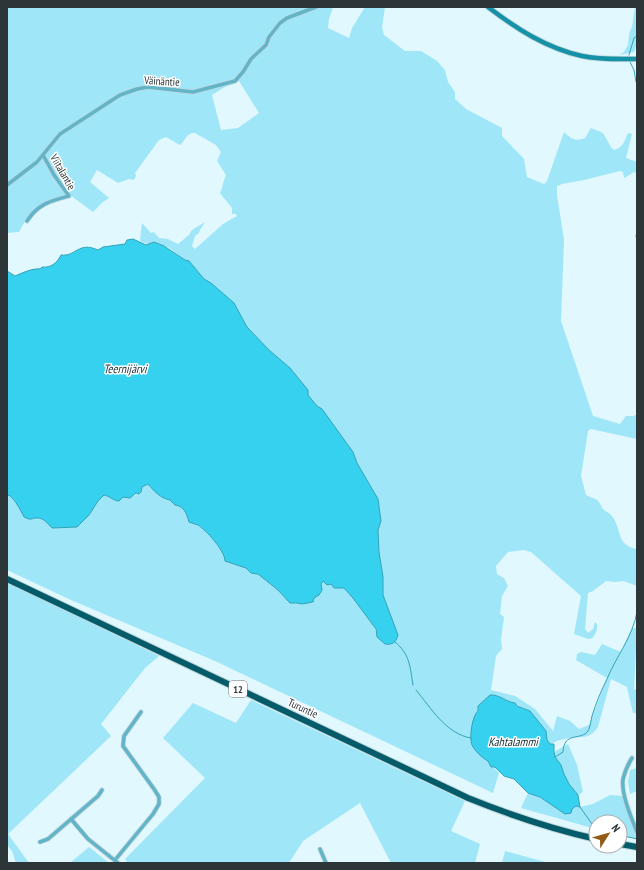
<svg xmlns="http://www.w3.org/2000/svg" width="644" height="870" font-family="'PT Sans Narrow',sans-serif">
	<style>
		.green { fill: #9fe6f8; fill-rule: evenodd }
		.water { fill: #37d1f0; stroke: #34a2b8 }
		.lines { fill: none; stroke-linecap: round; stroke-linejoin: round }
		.stream { stroke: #34a2b8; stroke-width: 1 }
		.street-casing { stroke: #c0d5da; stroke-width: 5 }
		.secondary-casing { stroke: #c0d5da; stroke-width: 6 }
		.highway-casing { stroke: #c0d5da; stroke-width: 8 }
		.street { stroke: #62b4c8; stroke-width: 3.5 }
		.secondary { stroke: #1591a8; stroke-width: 4.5 }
		.highway { stroke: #045c6b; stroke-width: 6 }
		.labels { text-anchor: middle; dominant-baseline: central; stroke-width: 3; stroke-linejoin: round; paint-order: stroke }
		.shield { fill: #fff; stroke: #6b7273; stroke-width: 1 }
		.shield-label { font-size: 10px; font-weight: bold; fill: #2c3537 }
		.street-label { font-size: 11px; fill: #2c3537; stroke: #fff }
		.water-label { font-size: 12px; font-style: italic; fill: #20393f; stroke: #fff }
	</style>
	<rect width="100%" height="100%" fill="#e0f8fe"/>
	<g class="green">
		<path d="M7 7H333L329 19 328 28 349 38 352 28 365 7H385L382 27 384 35 405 51H421L437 61 445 70 448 82 455 92V99L466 109 502 128V136L524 159 527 177 544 184 547 181 564 132C571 139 576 142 585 138L591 128 603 133 611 147 614 150C623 148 625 140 628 133L632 134 626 158 637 162V173L634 172 624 178 623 172 620 171 584 180 562 184 557 186V195L564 240 561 321 593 416 620 424 626 416H634L637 414V439L591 429 588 431 581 476 586 495C589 497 595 498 598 501 600 503 601 506 603 509 607 513 610 512 614 519 622 533 617 545 637 549V586L624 581 616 582 606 581 593 591 588 593 585 629 588 633 593 629 595 622 597 624V630L593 638 588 639 574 634 581 596 531 552 524 550 508 552 496 566 497 574 504 578 508 586 502 596 500 614 504 617 501 640 502 649 496 656 491 690 515 696 535 709 553 731 557 716 570 721 579 729 589 725 607 678 576 660 577 654 581 652 595 655 602 644 621 652 632 628H637L634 689 637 690V713H633L627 687 611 679 598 727C589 740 581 736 569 738 562 739 556 741 550 744L547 740V736L530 711 495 695 478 711 471 738 499 773 493 793 215 661 71 600 7 570V497L9 495 20 508 24 518C38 518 42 517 52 528L77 527 89 515 98 501 104 495 109 496 115 501 123 497 130 498 141 492 142 487 148 484C154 491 160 498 170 500L175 505C184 506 187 514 189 522 192 523 195 524 198 525 206 531 225 551 225 561L246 568 251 573 258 574 278 590 290 603C295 603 299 604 303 603 312 602 317 596 322 590L321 584 323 581 331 584 334 588H344C356 600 375 621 377 637L397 639 398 635 383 595V577L379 552 378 530 381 521 378 499 357 463 353 452 322 409 317 406 308 395V390L290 368 269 350 247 327 234 303 211 284 204 279 189 261C180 259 174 249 165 246 156 243 149 246 140 241L142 223 151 233 154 232 159 238 168 239 178 244 189 235 192 230 205 222 200 230 199 233 195 236 192 246 195 249 223 224 237 216 236 214H232V208L220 193C223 187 223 181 226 175L217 161 221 152 216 145 195 133C187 132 185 141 180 145L166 137 159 140 135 173 136 176 134 180 129 179 118 183 97 170 90 182 109 198 103 202 93 212 70 195C40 201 33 206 19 232L7 233ZM239 81 259 113 238 128 221 130 212 95 223 88Z"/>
		<path d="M635 7H637V44L634 52 619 55 624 52 628 45 629 34 632 27Z"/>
		<path d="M7 582 159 656 145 668 101 724 111 736 8 834 29 863H16L12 851 7 845Z"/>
		<path d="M251 700 465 801 451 831 480 844 475 863H391L360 803 303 841 289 863H128L125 859 205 778 163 738 193 703 236 723Z"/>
		<path d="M568 744 577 765 583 792 578 795 569 784 564 774 561 765 555 757 554 752Z"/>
		<path d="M637 768V791L630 794 628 782 630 770Z"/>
		<path d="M528 793 540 797 565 814 576 806 580 807 593 804 610 795 624 796 637 839 620 835V822H596V829L521 808Z"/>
		<path d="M89 847 109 863H70Z"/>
		<path d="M505 851 549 863H502Z"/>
	</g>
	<g class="water">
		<path d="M133 239 146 245 154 242 164 246 185 260 189 261 204 279 211 283 234 303 247 327 269 350 290 368 308 390V395L317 406 322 409 353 452 357 463 378 499 381 521 378 530 379 552 383 577V595L398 635C396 643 392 645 385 644L377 637 376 629 353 598 344 588H334L331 584 327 585 323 581 321 584 322 590 319 595 314 598 313 602 302 604 297 603H290L278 590 258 574 251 573 246 568 225 561C225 551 206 530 198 525 195 524 192 523 189 522 187 514 184 506 175 505L170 500C160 498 154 491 148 484L142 487 141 492 139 494 136 493 130 498 123 497 119 501C113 501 110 496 104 495L98 501 89 515 77 527 52 528C48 524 44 518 37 518 30 518 33 521 24 517 20 509 16 501 9 495L7 496V271L15 276C22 273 33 268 40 269L42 267C51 268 57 263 61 255 76 257 78 241 98 250L103 247 125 244 127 240Z"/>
		<path d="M490 695C499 694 506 702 515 703L517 706 530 711 546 731 547 740 550 744H554V752L555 757 561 765 564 774 569 784 578 795 580 807 576 806 572 809 571 813 565 814 540 797 528 793 514 779 504 776 495 767H491L488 761C482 758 475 751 472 745 469 738 472 716 478 711V706Z"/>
	</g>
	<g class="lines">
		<g class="stream">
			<path d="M629 55 634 38 637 36"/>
			<path d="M630 62 634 70 636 82"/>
			<path d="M636 235 637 242"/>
			<path d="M395 642C410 654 410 667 413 685"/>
			<path d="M416 690C431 708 446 734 471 738"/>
			<path d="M555 757 563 752C564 731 581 741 588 731 590 728 591 720 592 716 596 703 601 691 607 679 616 657 633 636 637 612"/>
			<path d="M580 807 592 824 596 823"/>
			<path d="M620 835 637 839"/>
		</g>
		<g class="street-casing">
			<g id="street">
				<path d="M7 185 37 162 60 134 120 95 137 89 148 87 193 92 235 81 243 72 251 59 266 45 269 37 280 23 287 18 316 7"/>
				<path d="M27 221C38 204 50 201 69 196L54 175 43 155"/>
				<path d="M632 758C628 764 625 771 623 779 621 794 631 817 637 832"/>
				<path d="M71 819 88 839 118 863"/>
				<path d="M40 842 48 839 98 796 102 790"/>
				<path d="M320 849 326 863"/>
				<path d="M115 860 153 814 159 804V797L154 789 123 746 124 736 141 712"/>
			</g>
		</g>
		<g class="secondary-casing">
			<path id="secondary" d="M488 7C517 29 546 48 582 56 600 60 619 59 637 59"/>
		</g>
		<g class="highway-casing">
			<g id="highway">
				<path d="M7 579 468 798C510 815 552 829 596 839"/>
				<path d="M620 844 637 847"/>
			</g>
		</g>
		<use href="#street" class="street"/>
		<use href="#secondary" class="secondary"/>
		<use href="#highway" class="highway"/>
	</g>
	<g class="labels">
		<rect class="shield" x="229" y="681" width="18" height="16" rx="3"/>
		<g class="shield-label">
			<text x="238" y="689">12</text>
		</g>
		<g class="street-label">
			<text transform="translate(162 81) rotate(3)">Väinäntie</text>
			<text transform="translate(63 172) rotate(60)">Viitalantie</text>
			<text transform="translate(303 708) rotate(25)">Turuntie</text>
		</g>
		<g class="water-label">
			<text x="125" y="368">Teernijärvi</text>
			<text x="513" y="741">Kahtalammi</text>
		</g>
	</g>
	<rect width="644" height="870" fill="none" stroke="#2c3537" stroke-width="16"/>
	<g transform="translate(608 834) rotate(53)"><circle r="19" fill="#ffffff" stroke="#abaeaf"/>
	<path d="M0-3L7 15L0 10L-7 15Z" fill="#935a15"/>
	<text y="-6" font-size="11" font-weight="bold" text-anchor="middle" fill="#2c3537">N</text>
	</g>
</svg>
